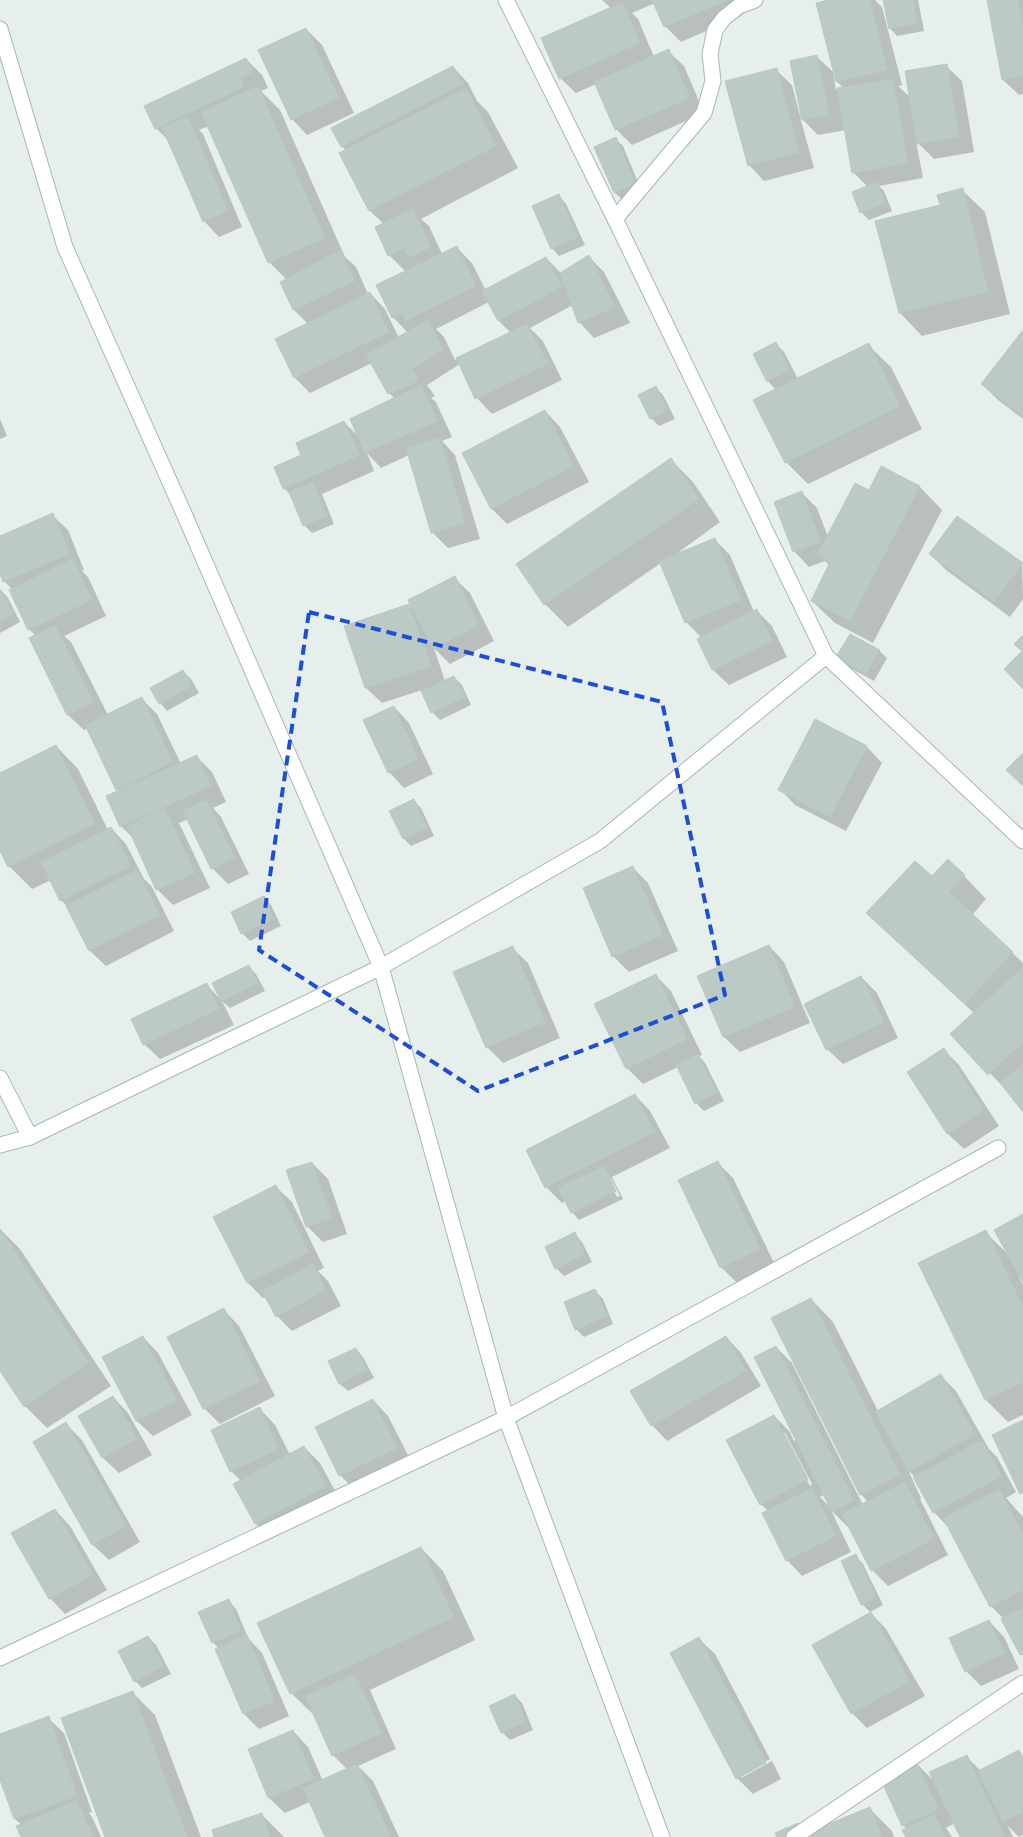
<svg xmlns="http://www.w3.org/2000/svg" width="1023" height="1837" font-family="'Exo 2',sans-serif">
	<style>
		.shadow { fill: #0003; fill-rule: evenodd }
		.building { fill: #bbcac4; stroke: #b8c9c2 }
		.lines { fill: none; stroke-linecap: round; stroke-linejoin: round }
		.street-casing { stroke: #a8b8b2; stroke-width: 17 }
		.street { stroke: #fff; stroke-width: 15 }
		.marked { fill: none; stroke: #1d4ed8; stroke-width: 4; stroke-dasharray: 10 6; stroke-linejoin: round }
	</style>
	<rect width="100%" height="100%" fill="#e6efeb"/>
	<g class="shadow">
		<path d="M602 0H733L741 16 681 42 666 27 655 3 632 13 638 19 654 57 668 51 684 66 704 113 632 145 616 129 596 84 576 93 560 78 612 9Z"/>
		<path d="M834 0H875L882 7 902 85 898 86 911 98 946 66 962 81 974 152 934 159 916 141 923 178 879 186 884 191 892 211 869 220 861 212 868 187 853 172 846 130 818 135 800 117 814 168 764 181 749 165 776 70 792 85 800 116 802 115 817 57 833 72 836 90 844 88 837 82Z"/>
		<path d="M884 0H918L924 31 897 36 888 26H889Z"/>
		<path d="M989 0H1023V94L1019 95 1003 80Z"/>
		<path d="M306 29 322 45 354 113 307 135 292 119Z"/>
		<path d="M246 59 262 75 268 88 261 91 280 110 345 257 356 267 368 294 370 293 385 309 399 338 408 333 393 317 406 272 389 255 376 228 384 224 370 211 341 154 346 151 342 146 453 67 468 83 477 101 488 112 518 168 421 219 429 226 442 254 456 247 472 263 486 291 546 258 561 273 589 257 604 272 630 323 594 338 579 322 573 305 530 328 543 341 562 380 492 414 477 398 460 364 427 385 435 396 431 398 436 402 452 437 442 441 455 455 480 539 448 548 432 532 409 455 381 468 367 453 374 471 322 494 334 524 312 533 304 525 292 497 284 488 302 455 344 422 359 437 395 399 389 393 372 363 310 393 295 378 308 324 294 310 286 279 269 262 209 126 199 130 203 134 242 227 219 237 204 221 170 142 156 128ZM489 302 499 321 511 333 455 360 444 337 436 329Z"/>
		<path d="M615 139 623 146 642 192 623 200 615 193 596 147Z"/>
		<path d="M962 190 985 212 1010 314 922 336 900 313 877 222 941 206Z"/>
		<path d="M559 196 566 204 585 245 559 256 552 248Z"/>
		<path d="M1023 332V419L998 400 982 384Z"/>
		<path d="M776 344 784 352 798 379 868 345 891 367 922 429 808 484 786 462 776 390 768 381Z"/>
		<path d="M656 388 663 395 675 419 659 426 651 418Z"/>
		<path d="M545 411 560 427 589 482 507 524 492 509Z"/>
		<path d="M0 419 7 436 0 439Z"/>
		<path d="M671 460 693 482 720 522 672 557 714 539 730 555 754 612 757 611 772 626 787 657 729 685 713 670 698 639 702 638 687 623 661 563 568 627 545 604Z"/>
		<path d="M881 468 920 487 942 510 873 643 835 623 812 601 830 566 825 561 809 567 794 551 802 493 817 508 828 537 869 492Z"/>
		<path d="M52 515 68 530 84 570 82 571 88 577 106 616 64 636 71 642 108 715 142 699 157 714 181 764 197 757 212 772 226 802 213 808 221 817 249 874 228 884 212 868 188 819 179 823 210 888 173 905 157 889 135 840 121 826 108 797 119 791 88 728 84 730 68 715 30 639 36 636 29 629 11 591 13 590 4 581 0 571V537Z"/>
		<path d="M930 554 1022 564 1023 599 1010 617 946 570Z"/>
		<path d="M454 578 470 593 494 641 450 664 434 648 445 681 454 677 462 685 471 705 440 720 432 712 422 690 382 703 366 688 346 627 409 605 415 611Z"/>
		<path d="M1 590 8 598 20 622 0 633Z"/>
		<path d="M879 651 887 658 874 681 845 665 838 657Z"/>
		<path d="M183 671 191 679 199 693 167 711 160 703Z"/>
		<path d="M394 707 409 723 433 774 404 788 389 772Z"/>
		<path d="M815 721 867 747 882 763 846 831 795 805 780 789Z"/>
		<path d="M56 746 78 769 108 830 111 828 126 844 144 879 152 887 174 931 106 966 90 951 68 907 61 900 51 880 32 889 9 866 0 848V774Z"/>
		<path d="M414 801 421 808 434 836 411 846 404 839Z"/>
		<path d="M632 867 648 883 678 951 629 972 614 957 584 888Z"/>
		<path d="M964 876 986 899 972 915 1023 963V1110L1012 1096 952 1034 975 1014 867 913 932 878Z"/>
		<path d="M264 897 271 905 281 926 250 941 242 933Z"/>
		<path d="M769 946 784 962 810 1023 740 1052 724 1037 699 976Z"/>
		<path d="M512 948 528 963 560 1038 503 1063 487 1047Z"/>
		<path d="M248 966 256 974 265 991 230 1008 222 1001 234 1025 160 1059 144 1044 207 985 221 1000Z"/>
		<path d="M655 975 671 991 702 1055 699 1056 705 1063 724 1101 704 1111 696 1103 678 1067 643 1084 627 1068Z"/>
		<path d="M861 977 877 993 898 1038 843 1064 827 1049Z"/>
		<path d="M943 1049 959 1065 999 1126 964 1149 948 1134 908 1073Z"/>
		<path d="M635 1095 650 1111 670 1148 612 1177 623 1199 579 1220 572 1212 566 1201 562 1203 546 1187 527 1151ZM608 1178H611L620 1196 617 1197Z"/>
		<path d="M312 1163 328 1179 347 1234 323 1242 307 1226Z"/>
		<path d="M718 1163 733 1178 775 1265 737 1283 721 1267 680 1181Z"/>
		<path d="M276 1187 292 1202 324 1268 318 1271 328 1281 341 1306 292 1331 277 1316 267 1297 263 1298 248 1283 215 1218Z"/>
		<path d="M1023 1216V1280L1021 1276 1019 1277 1023 1285V1415L1008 1422 986 1400 920 1264 985 1232 1009 1255Z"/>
		<path d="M0 1229 20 1249 111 1386 47 1428 25 1406 0 1368Z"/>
		<path d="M575 1234 582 1242 592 1262 564 1276 556 1268Z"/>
		<path d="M595 1291 603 1299 613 1324 584 1337 576 1329Z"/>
		<path d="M811 1299 833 1322 878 1411 941 1376 956 1391 989 1449 997 1457 1016 1492 1006 1498 1023 1517V1656L1004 1619 991 1606 949 1528 934 1512 915 1477 908 1470 921 1498 920 1499 948 1555 888 1586 872 1570 850 1526 848 1527 831 1510 851 1552 802 1576 787 1560 768 1511 761 1504 774 1416 790 1432 794 1441 796 1440 776 1347 792 1363 863 1505 868 1502 861 1494ZM783 1433H785L812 1484 810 1486ZM824 1495 829 1506 820 1497Z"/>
		<path d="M224 1310 239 1326 275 1396 220 1424 204 1408 169 1338Z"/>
		<path d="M143 1337 158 1353 192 1415 153 1436 137 1421 104 1358Z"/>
		<path d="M726 1337 741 1353 761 1386 667 1441 652 1425Z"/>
		<path d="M356 1349 363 1357 374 1378 348 1391 340 1384 330 1362Z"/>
		<path d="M113 1397 128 1413 152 1455 119 1473 103 1458 80 1416Z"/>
		<path d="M373 1400 388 1416 412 1463 356 1491 340 1475Z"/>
		<path d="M260 1409 275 1425 290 1455 304 1447 320 1463 341 1502 271 1539 256 1524 241 1481 231 1471Z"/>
		<path d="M66 1424 82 1440 140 1542 109 1560 93 1545 35 1443Z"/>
		<path d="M55 1510 70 1526 107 1590 65 1614 50 1598Z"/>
		<path d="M421 1548 443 1571 475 1640 370 1690 396 1749 358 1766 373 1781 399 1837H326L310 1802 285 1813 269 1798 250 1750 293 1731 308 1747 323 1781 347 1769 333 1755 315 1716 291 1693 259 1624Z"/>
		<path d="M856 1556 863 1564 883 1605 870 1612 862 1604Z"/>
		<path d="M229 1601 236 1609 248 1638 262 1653 289 1716 259 1729 244 1714 219 1649 213 1642Z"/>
		<path d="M871 1613 886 1629 925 1696 867 1728 852 1713Z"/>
		<path d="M989 1621 1004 1637 1019 1669 981 1686 966 1671Z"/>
		<path d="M148 1637 156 1645 171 1674 142 1688 135 1681Z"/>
		<path d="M699 1639 715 1654 770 1759 741 1775V1778L772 1761 781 1779 753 1794 737 1778Z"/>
		<path d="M132 1692 155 1715 201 1837H107Z"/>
		<path d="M515 1696 522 1703 533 1730 510 1740 502 1732Z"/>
		<path d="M48 1718 64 1733 92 1812 89 1813 92 1817 101 1837H22V1825L15 1819 0 1776V1735Z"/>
		<path d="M1019 1752 1023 1756V1835L1019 1837 1007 1825 1013 1837H961L955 1823 946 1828 952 1837H907V1829L903 1825 916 1763 935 1782 966 1756 981 1771Z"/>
		<path d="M869 1808 892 1831 894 1837H813Z"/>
		<path d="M262 1815 284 1837H215Z"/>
	</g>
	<g class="building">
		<path d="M652 0H726V1L664 27Z"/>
		<path d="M829 0H870L887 70 836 82 816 3Z"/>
		<path d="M883 0H913L917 23 889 29Z"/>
		<path d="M987 0H1018L1023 29V76L1002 80Z"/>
		<path d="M623 2 640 43 559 79 541 38Z"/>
		<path d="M306 28 339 98 291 120 258 50Z"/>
		<path d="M669 49 690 98 615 130 594 82Z"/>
		<path d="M817 55 829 115 802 120 790 61Z"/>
		<path d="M246 58 253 72 240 78 244 87 155 129 144 106Z"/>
		<path d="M947 64 959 137 917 144 905 71Z"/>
		<path d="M453 66 463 84 341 147 331 128Z"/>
		<path d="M777 68 799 152 748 166 725 81Z"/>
		<path d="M893 79 908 163 852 173 837 88Z"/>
		<path d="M258 86 325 238 268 263 201 112Z"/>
		<path d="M466 88 496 146 369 211 339 153Z"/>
		<path d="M188 117 228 211 203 222 162 127Z"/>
		<path d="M616 137 635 184 614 193 594 147Z"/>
		<path d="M877 182 886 203 860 213 852 192Z"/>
		<path d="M963 188 988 292 899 313 875 221 940 205 937 195Z"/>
		<path d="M559 194 578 237 551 249 532 206Z"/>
		<path d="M413 209 431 247 408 258 403 249 388 256 375 227Z"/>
		<path d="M457 246 476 286 405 321 402 313 392 318 376 285Z"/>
		<path d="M340 250 355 281 293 310 280 282Z"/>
		<path d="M589 255 615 307 578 323 560 273Z"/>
		<path d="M546 257 562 287 498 321 482 291Z"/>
		<path d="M370 292 389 332 294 378 275 339Z"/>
		<path d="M428 320 443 350 412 369 420 380 388 394 366 355Z"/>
		<path d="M527 324 548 364 475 399 456 358Z"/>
		<path d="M1023 330V417L981 384Z"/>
		<path d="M776 342 790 370 767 382 753 354Z"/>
		<path d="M869 343 900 406 785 463 753 400Z"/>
		<path d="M421 385 438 421 365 453 350 419Z"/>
		<path d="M656 386 668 411 650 419 638 395Z"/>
		<path d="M545 410 574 466 491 509 462 453Z"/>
		<path d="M344 421 360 455 283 489 274 467 301 455 296 443Z"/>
		<path d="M440 438 465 523 431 533 406 448Z"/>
		<path d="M671 458 699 499 544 605 516 564Z"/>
		<path d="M881 466 920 486 850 621 811 601 830 562 817 555 855 483 869 490Z"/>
		<path d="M313 482 327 516 303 526 289 492Z"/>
		<path d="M802 491 821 542 793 552 774 502Z"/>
		<path d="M53 513 70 554 3 582 0 574V536Z"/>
		<path d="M957 516 1023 563 994 602 929 554Z"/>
		<path d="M715 538 741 600 685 623 659 561Z"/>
		<path d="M73 559 92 600 28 630 9 590Z"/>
		<path d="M455 576 479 625 433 649 408 600Z"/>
		<path d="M0 589 14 615 0 621Z"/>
		<path d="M409 604 431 666 365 688 344 626Z"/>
		<path d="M757 609 772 641 712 670 697 639Z"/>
		<path d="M55 625 94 702 67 715 29 638Z"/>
		<path d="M850 634 880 650 866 674 836 657Z"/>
		<path d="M1023 635V689L1004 669 1022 651 1014 644Z"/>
		<path d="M183 670 192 686 159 704 150 688Z"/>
		<path d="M454 676 465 697 431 713 421 691Z"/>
		<path d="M142 697 173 762 116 790 85 725Z"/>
		<path d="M394 706 418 759 388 773 363 720Z"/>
		<path d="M815 719 867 746 830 817 778 790Z"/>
		<path d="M56 745 95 824 8 867 0 851V773Z"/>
		<path d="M1023 753V786L1006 770Z"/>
		<path d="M197 755 211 786 120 827 106 796Z"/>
		<path d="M414 799 427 828 403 839 389 811Z"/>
		<path d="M206 800 235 858 211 869 183 811Z"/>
		<path d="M165 808 195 873 156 890 127 826Z"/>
		<path d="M111 827 131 866 60 901 41 862Z"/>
		<path d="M948 859 965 875 949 892 1013 952 965 1004 866 913 915 861 932 876Z"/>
		<path d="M633 866 663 935 612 957 583 888Z"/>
		<path d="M137 870 160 915 89 951 66 906Z"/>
		<path d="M264 896 274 918 241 934 231 912Z"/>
		<path d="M769 945 795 1007 723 1037 697 976Z"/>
		<path d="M513 946 545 1022 486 1048 453 972Z"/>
		<path d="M249 965 258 983 221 1001 212 983Z"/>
		<path d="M1023 967V1042L988 1075 950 1034Z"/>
		<path d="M656 974 687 1039 626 1069 594 1004Z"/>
		<path d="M861 976 884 1022 826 1050 804 1004Z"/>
		<path d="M207 983 219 1009 143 1045 131 1019Z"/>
		<path d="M944 1048 984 1110 947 1134 907 1072Z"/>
		<path d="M698 1054 717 1093 695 1104 676 1065Z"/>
		<path d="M1023 1064V1112L1000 1083Z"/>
		<path d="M635 1094 655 1132 545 1188 526 1150Z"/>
		<path d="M718 1161 760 1249 720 1268 678 1180Z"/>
		<path d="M312 1162 332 1218 306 1227 286 1170Z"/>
		<path d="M604 1166 616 1191 571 1213 558 1188Z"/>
		<path d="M276 1185 309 1252 247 1283 213 1217Z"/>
		<path d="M1023 1214V1282L994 1230Z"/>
		<path d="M0 1229 89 1363 24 1407 0 1371Z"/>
		<path d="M986 1230 1023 1307V1382L985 1400 918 1263Z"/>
		<path d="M575 1232 585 1254 555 1269 545 1247Z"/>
		<path d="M313 1264 326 1290 276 1317 262 1291Z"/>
		<path d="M595 1289 607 1316 575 1330 564 1302Z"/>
		<path d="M811 1298 900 1475 860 1495 771 1318Z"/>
		<path d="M224 1308 260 1381 203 1409 167 1337Z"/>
		<path d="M143 1336 177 1400 136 1421 102 1357Z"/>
		<path d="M726 1336 746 1371 651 1426 630 1391Z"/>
		<path d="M776 1346 854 1500 832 1512 754 1357Z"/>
		<path d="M356 1348 367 1370 339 1384 328 1361Z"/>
		<path d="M941 1374 975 1434 909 1472 875 1412Z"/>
		<path d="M113 1396 137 1439 102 1458 78 1416Z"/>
		<path d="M373 1399 397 1448 339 1476 315 1427Z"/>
		<path d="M260 1407 279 1449 230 1472 211 1430Z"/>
		<path d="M774 1415 808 1479 760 1505 726 1440Z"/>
		<path d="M1023 1420V1493L1020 1494 992 1435Z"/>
		<path d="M66 1422 126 1526 92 1545 33 1442Z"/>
		<path d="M982 1440 1002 1476 933 1513 913 1477Z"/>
		<path d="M304 1446 326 1486 255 1524 233 1484Z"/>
		<path d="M905 1482 934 1539 871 1571 842 1514Z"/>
		<path d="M812 1488 836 1536 786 1561 762 1513Z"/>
		<path d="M999 1489 1023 1534V1590L990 1607 943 1518Z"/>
		<path d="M55 1509 93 1575 49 1599 11 1533Z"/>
		<path d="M421 1547 454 1617 290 1694 257 1623Z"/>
		<path d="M856 1554 876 1597 861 1605 841 1561Z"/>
		<path d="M229 1599 241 1631 212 1643 198 1612Z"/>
		<path d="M1023 1608V1654L1020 1655 1001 1619Z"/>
		<path d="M871 1612 910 1681 851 1714 812 1645Z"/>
		<path d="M989 1620 1005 1653 965 1672 949 1638Z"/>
		<path d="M247 1635 275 1701 243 1714 215 1649Z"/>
		<path d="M148 1636 164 1666 134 1682 118 1651Z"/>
		<path d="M699 1637 766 1763 736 1779 670 1653Z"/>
		<path d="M355 1674 382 1733 332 1756 305 1696Z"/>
		<path d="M133 1691 187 1837H105L61 1718Z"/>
		<path d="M515 1694 526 1722 501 1733 489 1706Z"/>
		<path d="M49 1716 77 1796 14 1819 0 1780V1734Z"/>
		<path d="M293 1730 314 1779 268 1798 248 1749Z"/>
		<path d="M1019 1750 1023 1758V1812L1003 1822 978 1771Z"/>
		<path d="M967 1755 1005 1837H960L929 1772Z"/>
		<path d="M916 1761 938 1809 902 1826 880 1778Z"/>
		<path d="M357 1764 391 1837H325L303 1788Z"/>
		<path d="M77 1800 93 1837H21L16 1826Z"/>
		<path d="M870 1807 882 1837H811L809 1832Z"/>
		<path d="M262 1813 270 1837H214L212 1830Z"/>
		<path d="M934 1814 946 1837H906L902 1830Z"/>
		<path d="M798 1823 805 1837H777L775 1833Z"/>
	</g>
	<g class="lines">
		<g class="street-casing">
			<g id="street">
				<path d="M506 0 615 219 826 656 1023 841"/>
				<path d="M0 29 65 247 185 516 381 967 506 1418 662 1837"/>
				<path d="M615 219 704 113 713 81 710 54 715 30 724 18 739 6 755 0"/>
				<path d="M0 1078 30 1137"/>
				<path d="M0 1145 30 1137 381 967 600 841 826 656"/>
				<path d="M0 1658 506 1418 998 1148"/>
				<path d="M794 1837 1023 1683"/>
			</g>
		</g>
		<use href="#street" class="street"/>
	</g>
	<path class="marked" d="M309 612 662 702 725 995 478 1091 259 950Z"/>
</svg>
